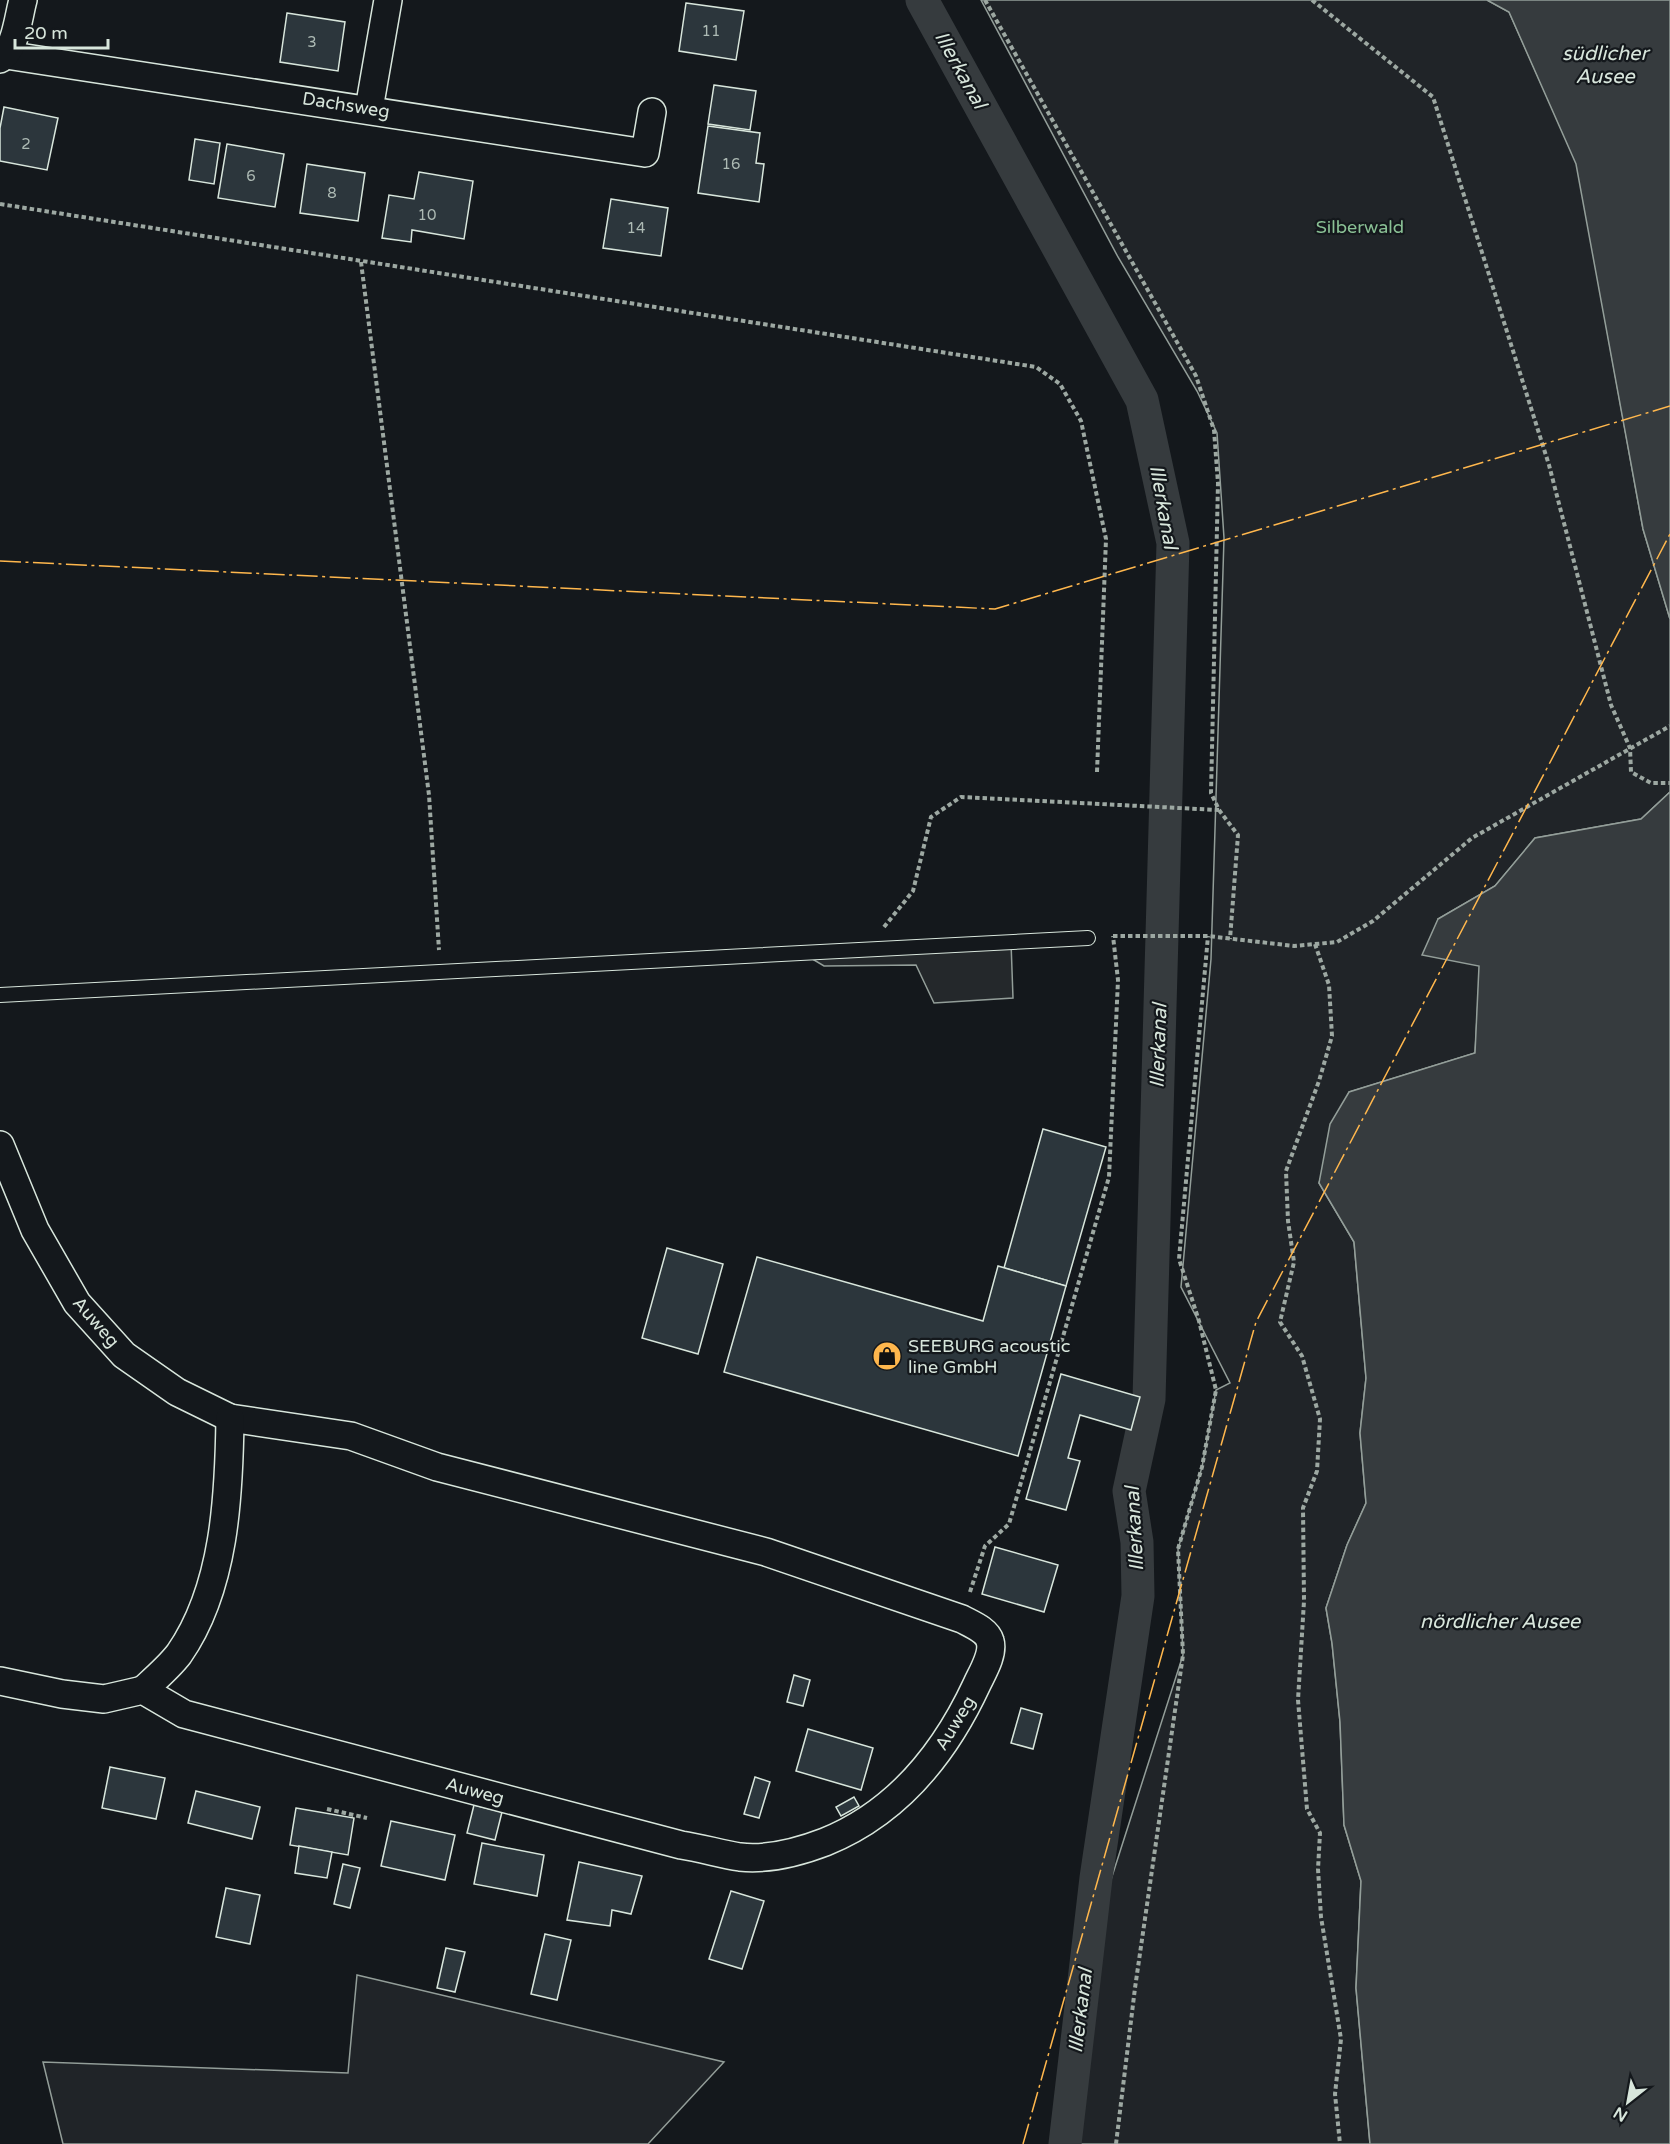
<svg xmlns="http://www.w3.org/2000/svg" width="1670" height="2144" font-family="'Varela Round',sans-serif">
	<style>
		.green { fill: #202428; stroke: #939e99; stroke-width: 1.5 }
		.parking { fill: #24282b; stroke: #939e99; stroke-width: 1.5 }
		.water { fill: #363b3e; stroke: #939e99; stroke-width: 1.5 }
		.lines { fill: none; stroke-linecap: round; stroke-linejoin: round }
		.canal { stroke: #363b3e; stroke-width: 33 }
		.building { fill: #2c363c; stroke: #d8e6dc; stroke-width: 1.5 }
		.service-casing { stroke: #d8e6dc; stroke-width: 16 }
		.minor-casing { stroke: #d8e6dc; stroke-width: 30 }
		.path { stroke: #9da8a2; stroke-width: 4; stroke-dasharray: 4.5 3; stroke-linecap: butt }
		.service { stroke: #14181c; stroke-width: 14 }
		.minor { stroke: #14181c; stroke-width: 27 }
		.power { stroke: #ffb74d; stroke-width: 1.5; stroke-dasharray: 21 4.5 3 4.5; stroke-linecap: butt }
		.labels { text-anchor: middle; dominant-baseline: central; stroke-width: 4.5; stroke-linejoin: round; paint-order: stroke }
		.number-label { font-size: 15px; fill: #adbab4 }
		.street-label { font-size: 18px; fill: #d8e6dc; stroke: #14181c }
		.park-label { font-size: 18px; fill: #8ac095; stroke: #14181c }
		.poi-label { font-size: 18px; fill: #d8e6dc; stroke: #14181c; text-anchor: start }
		.water-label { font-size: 20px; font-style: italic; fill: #d8e6dc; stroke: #14181c }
	</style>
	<rect width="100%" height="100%" fill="#14181c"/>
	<g class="green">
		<path d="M981 0H1487L1509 12 1577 164 1643 529 1670 619V792L1641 819 1535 838 1495 886 1438 919 1480 966 1475 1053 1349 1092 1319 1183 1354 1242 1366 1378 1360 1433 1366 1503 1347 1545 1326 1608 1332 1643 1340 1722 1344 1825 1361 1881 1356 1988 1370 2144H1080L1108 1889 1183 1655 1178 1549 1202 1467 1216 1390 1230 1383 1181 1287 1211 959 1224 538 1217 433 1197 391 1118 257Z"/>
		<path d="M357 1975 724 2062 648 2144H63L43 2062 348 2073Z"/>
	</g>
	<path class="parking" d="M1011 942 1013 998 934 1003 916 965 824 966 804 954Z"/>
	<g class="water">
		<path d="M1487 0H1670V619L1643 529 1576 164 1509 12Z"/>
		<path d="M1670 792V2144H1370L1356 1988 1361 1881 1344 1825 1340 1722 1332 1643 1326 1608 1347 1545 1366 1503 1360 1433 1366 1378 1354 1242 1319 1183 1330 1124 1349 1092 1475 1053 1479 966 1422 955 1438 919 1495 886 1535 838 1641 819Z"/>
	</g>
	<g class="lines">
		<path class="canal" d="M922 0 1142 400 1173 543 1149 1399 1129 1491 1137 1542 1138 1596 1096 1878 1065 2144"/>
	</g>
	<g class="building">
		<path d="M686 3 744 11 736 60 679 51Z"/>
		<path d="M287 13 345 22 338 71 280 62Z"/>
		<path d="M714 85 756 91 750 130 708 124Z"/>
		<path d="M4 107 58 118 47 170 0 161V128Z"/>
		<path d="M708 126 760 133 756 163 764 164 759 202 698 193Z"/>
		<path d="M195 139 220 143 214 184 189 180Z"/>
		<path d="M227 144 284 154 275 207 218 198Z"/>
		<path d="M307 164 365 173 358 221 300 213Z"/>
		<path d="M419 172 473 181 464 239 412 230 411 242 382 238 389 195 414 199Z"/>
		<path d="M611 199 668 208 661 256 603 248Z"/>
		<path d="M1043 1129 1106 1147 1066 1286 1004 1268Z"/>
		<path d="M667 1248 723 1264 698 1354 642 1338Z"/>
		<path d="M757 1257 983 1321 998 1266 1066 1286 1018 1456 724 1372Z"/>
		<path d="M1061 1374 1140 1397 1131 1430 1080 1415 1068 1458 1080 1461 1066 1510 1026 1499Z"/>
		<path d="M995 1547 1058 1565 1044 1612 982 1594Z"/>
		<path d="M794 1675 810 1680 803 1706 787 1702Z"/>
		<path d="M1021 1708 1042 1714 1033 1749 1011 1743Z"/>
		<path d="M808 1729 873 1748 861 1790 796 1771Z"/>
		<path d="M110 1767 165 1778 156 1819 102 1808Z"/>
		<path d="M755 1777 770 1782 759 1818 744 1814Z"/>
		<path d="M196 1791 260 1807 252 1839 188 1823Z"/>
		<path d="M854 1797 859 1806 841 1816 836 1807Z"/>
		<path d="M474 1805 502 1812 495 1840 467 1833Z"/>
		<path d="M296 1808 354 1818 348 1855 290 1845Z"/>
		<path d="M391 1821 455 1835 445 1880 381 1866Z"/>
		<path d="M482 1843 544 1855 537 1896 474 1884Z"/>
		<path d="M299 1846 332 1852 327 1878 295 1873Z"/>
		<path d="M579 1862 642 1876 631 1914 612 1910 610 1926 567 1920Z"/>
		<path d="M343 1864 360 1868 350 1908 334 1904Z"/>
		<path d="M226 1888 260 1895 250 1944 216 1937Z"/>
		<path d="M731 1891 764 1901 742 1969 709 1959Z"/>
		<path d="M545 1934 571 1940 557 2000 531 1994Z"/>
		<path d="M446 1948 465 1952 455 1992 437 1988Z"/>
	</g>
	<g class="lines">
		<g class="service-casing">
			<path id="service" d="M0 995 1088 938"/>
		</g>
		<g class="minor-casing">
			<g id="minor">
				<path d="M6 55 645 153 652 112"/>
				<path d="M0 59C16 48 18 18 23 0"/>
				<path d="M369 109 388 0"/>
				<path d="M0 1145 35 1230 77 1303 124 1355 177 1392 230 1418 351 1436 437 1467 766 1552 962 1619C971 1624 987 1630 990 1641 994 1654 982 1673 977 1684 945 1753 897 1813 825 1842 799 1852 768 1860 740 1857 721 1854 701 1848 681 1845L184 1714 143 1690 104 1699 62 1694 0 1681"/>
				<path d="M143 1690C155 1679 169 1667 179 1654 225 1588 229 1496 230 1418"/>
			</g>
		</g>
		<g class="path">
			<path d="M985 0 1196 376 1214 430 1218 483 1211 793 1219 810 1238 835 1230 939"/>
			<path d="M1312 0 1433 97 1549 465 1611 705 1630 748 1631 772 1651 783H1670"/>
			<path d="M0 204 1036 367 1060 384 1081 421 1106 539 1097 772"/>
			<path d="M361 262 429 795 439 950"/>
			<path d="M884 927 913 891 931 817 961 797 1219 810"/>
			<path d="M1113 936H1208L1294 946 1337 942 1373 921 1472 838 1670 726"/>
			<path d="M1315 944 1329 985 1332 1036 1319 1081 1286 1171 1288 1221 1294 1262 1280 1322 1302 1356 1320 1419 1317 1471 1303 1508 1304 1601 1298 1700 1307 1809 1320 1833 1318 1869 1321 1917 1341 2039 1335 2094 1340 2144"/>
			<path d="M970 1592 985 1546 1009 1524 1109 1177 1118 980 1113 936"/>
			<path d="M327 1809 367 1818"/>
			<path d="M1116 2144 1135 1988 1183 1655 1178 1549 1202 1467 1216 1390 1199 1321 1179 1259 1208 936"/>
		</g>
		<use href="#service" class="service"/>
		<use href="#minor" class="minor"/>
		<g class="power">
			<path d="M0 561 995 609 1670 406"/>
			<path d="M1023 2144 1256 1322 1670 534"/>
		</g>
	</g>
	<defs>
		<g id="shop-disc" transform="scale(1.5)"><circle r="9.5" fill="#ffb74d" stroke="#14181c"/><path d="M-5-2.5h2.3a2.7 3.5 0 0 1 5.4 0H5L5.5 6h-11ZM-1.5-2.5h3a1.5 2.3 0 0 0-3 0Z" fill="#111"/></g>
	</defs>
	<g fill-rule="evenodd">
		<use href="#shop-disc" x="887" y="1356"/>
	</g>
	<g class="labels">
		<g class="number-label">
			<text x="711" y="31">11</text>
			<text x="312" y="42">3</text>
			<text x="26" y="144">2</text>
			<text x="731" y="164">16</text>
			<text x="251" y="176">6</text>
			<text x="332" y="193">8</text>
			<text x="427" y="215">10</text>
			<text x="636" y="228">14</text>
		</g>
		<g class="street-label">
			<text transform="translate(346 105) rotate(9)">Dachsweg</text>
			<text transform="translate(96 1322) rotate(49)">Auweg</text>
			<text transform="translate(955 1723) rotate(-59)">Auweg</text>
			<text transform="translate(475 1791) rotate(15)">Auweg</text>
		</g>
		<g class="park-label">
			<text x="1360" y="227">Silberwald</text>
		</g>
		<g class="poi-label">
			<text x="908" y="1346">SEEBURG acoustic<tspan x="908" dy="21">line GmbH</tspan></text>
		</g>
		<g class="water-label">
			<text x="1605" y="54">südlicher<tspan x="1605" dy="23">Ausee</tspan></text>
			<text transform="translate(960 70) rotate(61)">Illerkanal</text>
			<text transform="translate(1163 507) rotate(80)">Illerkanal</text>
			<text transform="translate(1159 1046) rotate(-88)">Illerkanal</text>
			<text transform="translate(1135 1529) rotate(-93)">Illerkanal</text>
			<text x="1500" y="1622">nördlicher Ausee</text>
			<text transform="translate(1081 2011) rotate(-83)">Illerkanal</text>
		</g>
	</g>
	<g transform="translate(1628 2102) rotate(211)" stroke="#14181c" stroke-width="4.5" paint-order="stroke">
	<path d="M0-4.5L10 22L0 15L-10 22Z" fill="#d8e6dc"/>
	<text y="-9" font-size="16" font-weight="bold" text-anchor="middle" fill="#d8e6dc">N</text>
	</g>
	<path d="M15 39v9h93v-9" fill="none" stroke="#d8e6dc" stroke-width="3"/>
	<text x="24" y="39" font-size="18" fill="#d8e6dc" stroke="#14181c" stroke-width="4.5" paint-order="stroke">20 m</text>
</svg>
